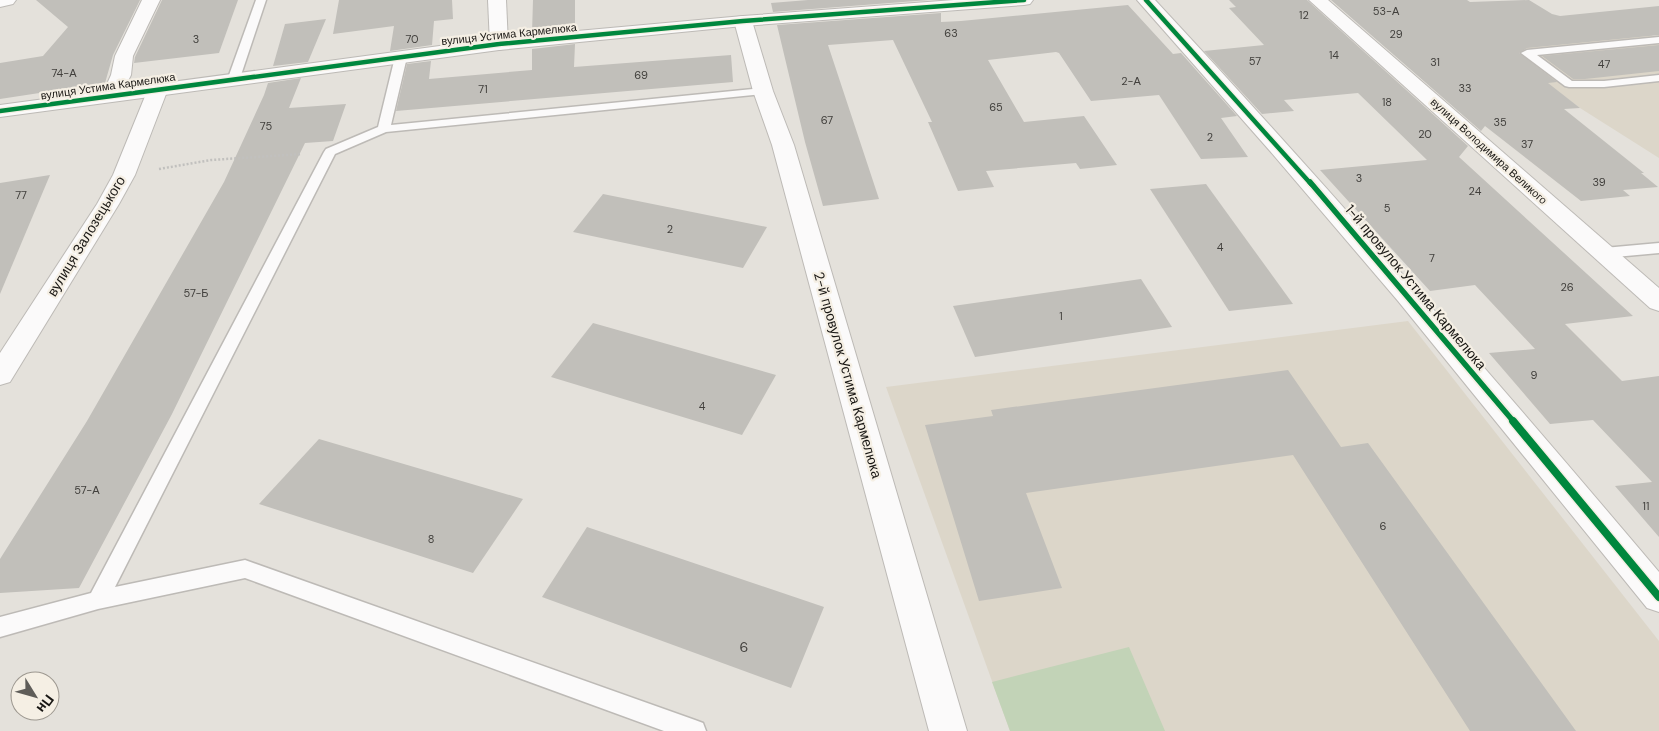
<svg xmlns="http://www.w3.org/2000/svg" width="1659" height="731" font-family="'DM Sans',sans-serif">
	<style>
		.built { fill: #dcd6c9 }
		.green { fill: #c2d3b7 }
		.building { fill: #c1bfba }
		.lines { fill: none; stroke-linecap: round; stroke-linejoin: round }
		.service-casing { stroke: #bdbab6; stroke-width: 3 }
		.minor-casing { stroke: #bdbab6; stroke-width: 2 }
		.tertiary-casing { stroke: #bdbab6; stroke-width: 2 }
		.path { stroke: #c1c0be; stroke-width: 2.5; stroke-dasharray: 2 2; stroke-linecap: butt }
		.service { fill: #fbfafa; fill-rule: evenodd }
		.minor { fill: #fbfafa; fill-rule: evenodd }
		.tertiary { fill: #fbfafa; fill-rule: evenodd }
		.cycleway-far2-casing { stroke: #f5efe4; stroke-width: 7 }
		.cycleway-far1-casing { stroke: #f5efe4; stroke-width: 9 }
		.cycleway-casing { stroke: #f5efe4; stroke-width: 11 }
		.cycleway-far2 { stroke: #00873e; stroke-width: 4.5 }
		.cycleway-far1 { stroke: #00873e; stroke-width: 5.5 }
		.cycleway { stroke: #00873e; stroke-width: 8 }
		.labels { text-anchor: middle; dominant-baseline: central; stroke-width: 4.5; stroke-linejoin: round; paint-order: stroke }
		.number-label { font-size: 11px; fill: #42403d }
		.far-street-label { font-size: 11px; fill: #181613; stroke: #f5efe4 }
		.street-label { font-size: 14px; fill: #181613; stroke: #f5efe4 }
		.near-number-label { font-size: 14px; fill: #42403d }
	</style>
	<rect width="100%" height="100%" fill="#e4e1db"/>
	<g class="built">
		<path d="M1635 26 1653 36 1659 35V158L1580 108 1496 45Z"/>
		<path d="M1408 321 1659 641V731H1010L886 387Z"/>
	</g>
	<path class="green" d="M1129 647 1165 731H1010L992 682Z"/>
	<g class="building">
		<path d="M36 0H140L113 55 105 83 0 99V63L43 56 68 27Z"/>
		<path d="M162 0H238L219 53 134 63 135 57Z"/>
		<path d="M339 0H452L453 19 434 21 432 45 390 51 394 26 333 34Z"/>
		<path d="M533 0H575V29L532 33Z"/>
		<path d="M808 0H929L773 12 771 3Z"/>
		<path d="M1229 0H1307L1468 146 1459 157 1633 316 1565 324 1622 381 1659 376V537L1615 486 1652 482 1593 420 1550 424 1489 353 1535 349 1475 285 1430 291 1320 170 1427 160 1358 93 1284 100 1294 111 1262 114 1204 51 1264 45 1229 8 1236 7Z"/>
		<path d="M1331 0H1467L1470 2 1529 0 1552 14 1560 16 1659 6V35L1527 48 1519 53 1557 82 1548 83 1580 108 1564 109 1644 173H1641L1658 187 1623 190 1630 196 1581 201 1485 126 1481 131Z"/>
		<path d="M1128 5 1173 54 1181 53 1237 116 1221 118 1248 157 1201 159 1159 95 1091 101 1059 53 1056 52 988 60 1024 122 1084 116 1117 165 1080 169 1076 163 986 171 994 187 958 191 928 122H932L893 40 828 45 879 199 823 206 805 142 777 25 941 13V22L961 21Z"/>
		<path d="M326 19 308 62 273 66 285 24Z"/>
		<path d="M575 44 574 67 731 55 733 82 396 111 407 64 431 61 429 79 532 70V49Z"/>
		<path d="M1659 45V71L1585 79H1573L1542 56Z"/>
		<path d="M301 78 289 108 346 104 333 141 305 143 172 414 79 588 0 593V559L87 421 224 182 264 95 268 83Z"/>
		<path d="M50 175 0 294V183Z"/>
		<path d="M1206 184 1293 304 1229 311 1150 189Z"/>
		<path d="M603 194 767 227 743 268 573 232Z"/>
		<path d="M1141 279 1172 327 975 357 953 306Z"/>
		<path d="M593 323 776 375 742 435 551 377Z"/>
		<path d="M1288 370 1341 447 1368 443 1576 731H1470L1293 455 1026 493 1062 588 979 601 925 425 993 416 991 410Z"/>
		<path d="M319 439 523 499 473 573 259 504Z"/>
		<path d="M587 527 824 607 791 688 542 597Z"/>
	</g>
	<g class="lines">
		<g class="service-casing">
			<g id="service">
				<path d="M256 0H266L240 78 238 80H230L228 78Z"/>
				<path d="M1659 37V43L1537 55 1572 81H1604L1659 75V81L1604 87H1569L1565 86 1521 53 1527 50Z"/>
				<path d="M401 54 407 57 391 125 763 88 769 91 763 94 386 132 335 154 115 587 245 560 695 720 703 723 706 731H664L245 578 98 609 0 637V617L91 593 324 152 326 149 378 127 395 57Z"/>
				<path d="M1659 243V253L1604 258 1599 256 1597 253 1599 250 1604 248Z"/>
			</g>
		</g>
		<g class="minor-casing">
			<g id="minor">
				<path d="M0 0H16L13 4 0 7Z"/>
				<path d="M142 0H160L133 56 131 75 119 99 112 101 105 99 102 95 111 75 115 56Z"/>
				<path d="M488 0H506L508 44 506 48 499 50 492 48 490 44Z"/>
				<path d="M1137 0H1155C1328 186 1495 378 1659 572V612L1647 608 1398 301 1270 151Z"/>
				<path d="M1309 0H1328L1659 288V311L1650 308Z"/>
				<path d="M743 16 749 17 752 21 773 91 794 145 967 731H929L772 145 753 91 734 21 737 17Z"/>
				<path d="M158 83 165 85 168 89 135 175 119 204 10 382 0 385V353L97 204 113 175 148 89 151 85Z"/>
			</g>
		</g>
		<g class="tertiary-casing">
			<path id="tertiary" d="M954 0H1033L1030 4 1024 5 743 26 499 50 0 117V105L499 38 743 16Z"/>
		</g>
		<path class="path" d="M159 169 211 160 302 154"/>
		<use href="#service" class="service"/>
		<use href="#minor" class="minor"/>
		<use href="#tertiary" class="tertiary"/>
		<g class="cycleway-far2-casing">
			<g id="cycleway-far2">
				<path d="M1146 0 1311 184"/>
				<path d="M0 111 499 44 743 21 1024 0"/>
			</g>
		</g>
		<g class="cycleway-far1-casing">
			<path id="cycleway-far1" d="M1310 182 1514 422"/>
		</g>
		<g class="cycleway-casing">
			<path id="cycleway" d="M1513 421 1659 597"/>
		</g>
		<use href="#cycleway-far2" class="cycleway-far2"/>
		<use href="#cycleway-far1" class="cycleway-far1"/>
		<use href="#cycleway" class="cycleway"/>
	</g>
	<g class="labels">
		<g class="number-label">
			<text x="1386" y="11">53-А</text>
			<text x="1304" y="15">12</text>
			<text x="951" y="33">63</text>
			<text x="1396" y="34">29</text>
			<text x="196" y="39">3</text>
			<text x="412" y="39">70</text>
			<text x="1334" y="55">14</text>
			<text x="1255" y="61">57</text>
			<text x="1435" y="62">31</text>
			<text x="1604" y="64">47</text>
			<text x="64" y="73">74-А</text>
			<text x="641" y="75">69</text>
			<text x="1131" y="81">2-А</text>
			<text x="1465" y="88">33</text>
			<text x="483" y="89">71</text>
			<text x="1387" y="102">18</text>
			<text x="996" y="107">65</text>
			<text x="827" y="120">67</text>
			<text x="1500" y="122">35</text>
			<text x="266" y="126">75</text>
			<text x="1425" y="134">20</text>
			<text x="1210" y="137">2</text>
			<text x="1527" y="144">37</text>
			<text x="1359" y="178">3</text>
			<text x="1599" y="182">39</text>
			<text x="1475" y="191">24</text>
			<text x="21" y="195">77</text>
			<text x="1387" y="208">5</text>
			<text x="670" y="229">2</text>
			<text x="1220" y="247">4</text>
			<text x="1432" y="258">7</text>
			<text x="1567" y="287">26</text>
			<text x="196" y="293">57-Б</text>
			<text x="1061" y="316">1</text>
			<text x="1534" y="375">9</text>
			<text x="702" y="406">4</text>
			<text x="87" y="490">57-А</text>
			<text x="1646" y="506">11</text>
			<text x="1383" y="526">6</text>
			<text x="431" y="539">8</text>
		</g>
		<g class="far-street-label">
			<text transform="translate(509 34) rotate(-6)">вулиця Устима Кармелюка</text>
			<text transform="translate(108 86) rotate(-8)">вулиця Устима Кармелюка</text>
			<text transform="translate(1489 151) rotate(42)">вулиця Володимира Великого</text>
		</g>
		<g class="street-label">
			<text transform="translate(86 236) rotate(-59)">вулиця Залозецького</text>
			<text transform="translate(1416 287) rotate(50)">1-й провулок Устима Кармелюка</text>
			<text transform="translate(848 375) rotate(74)">2-й провулок Устима Кармелюка</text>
		</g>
		<g class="near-number-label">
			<text x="744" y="647">6</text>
		</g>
	</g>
	<g transform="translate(35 696) rotate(127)"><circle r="24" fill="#f5efe4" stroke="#9d9890"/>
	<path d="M0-4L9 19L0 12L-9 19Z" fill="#5f5d59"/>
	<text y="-8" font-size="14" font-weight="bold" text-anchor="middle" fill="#181613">Пн</text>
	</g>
</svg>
